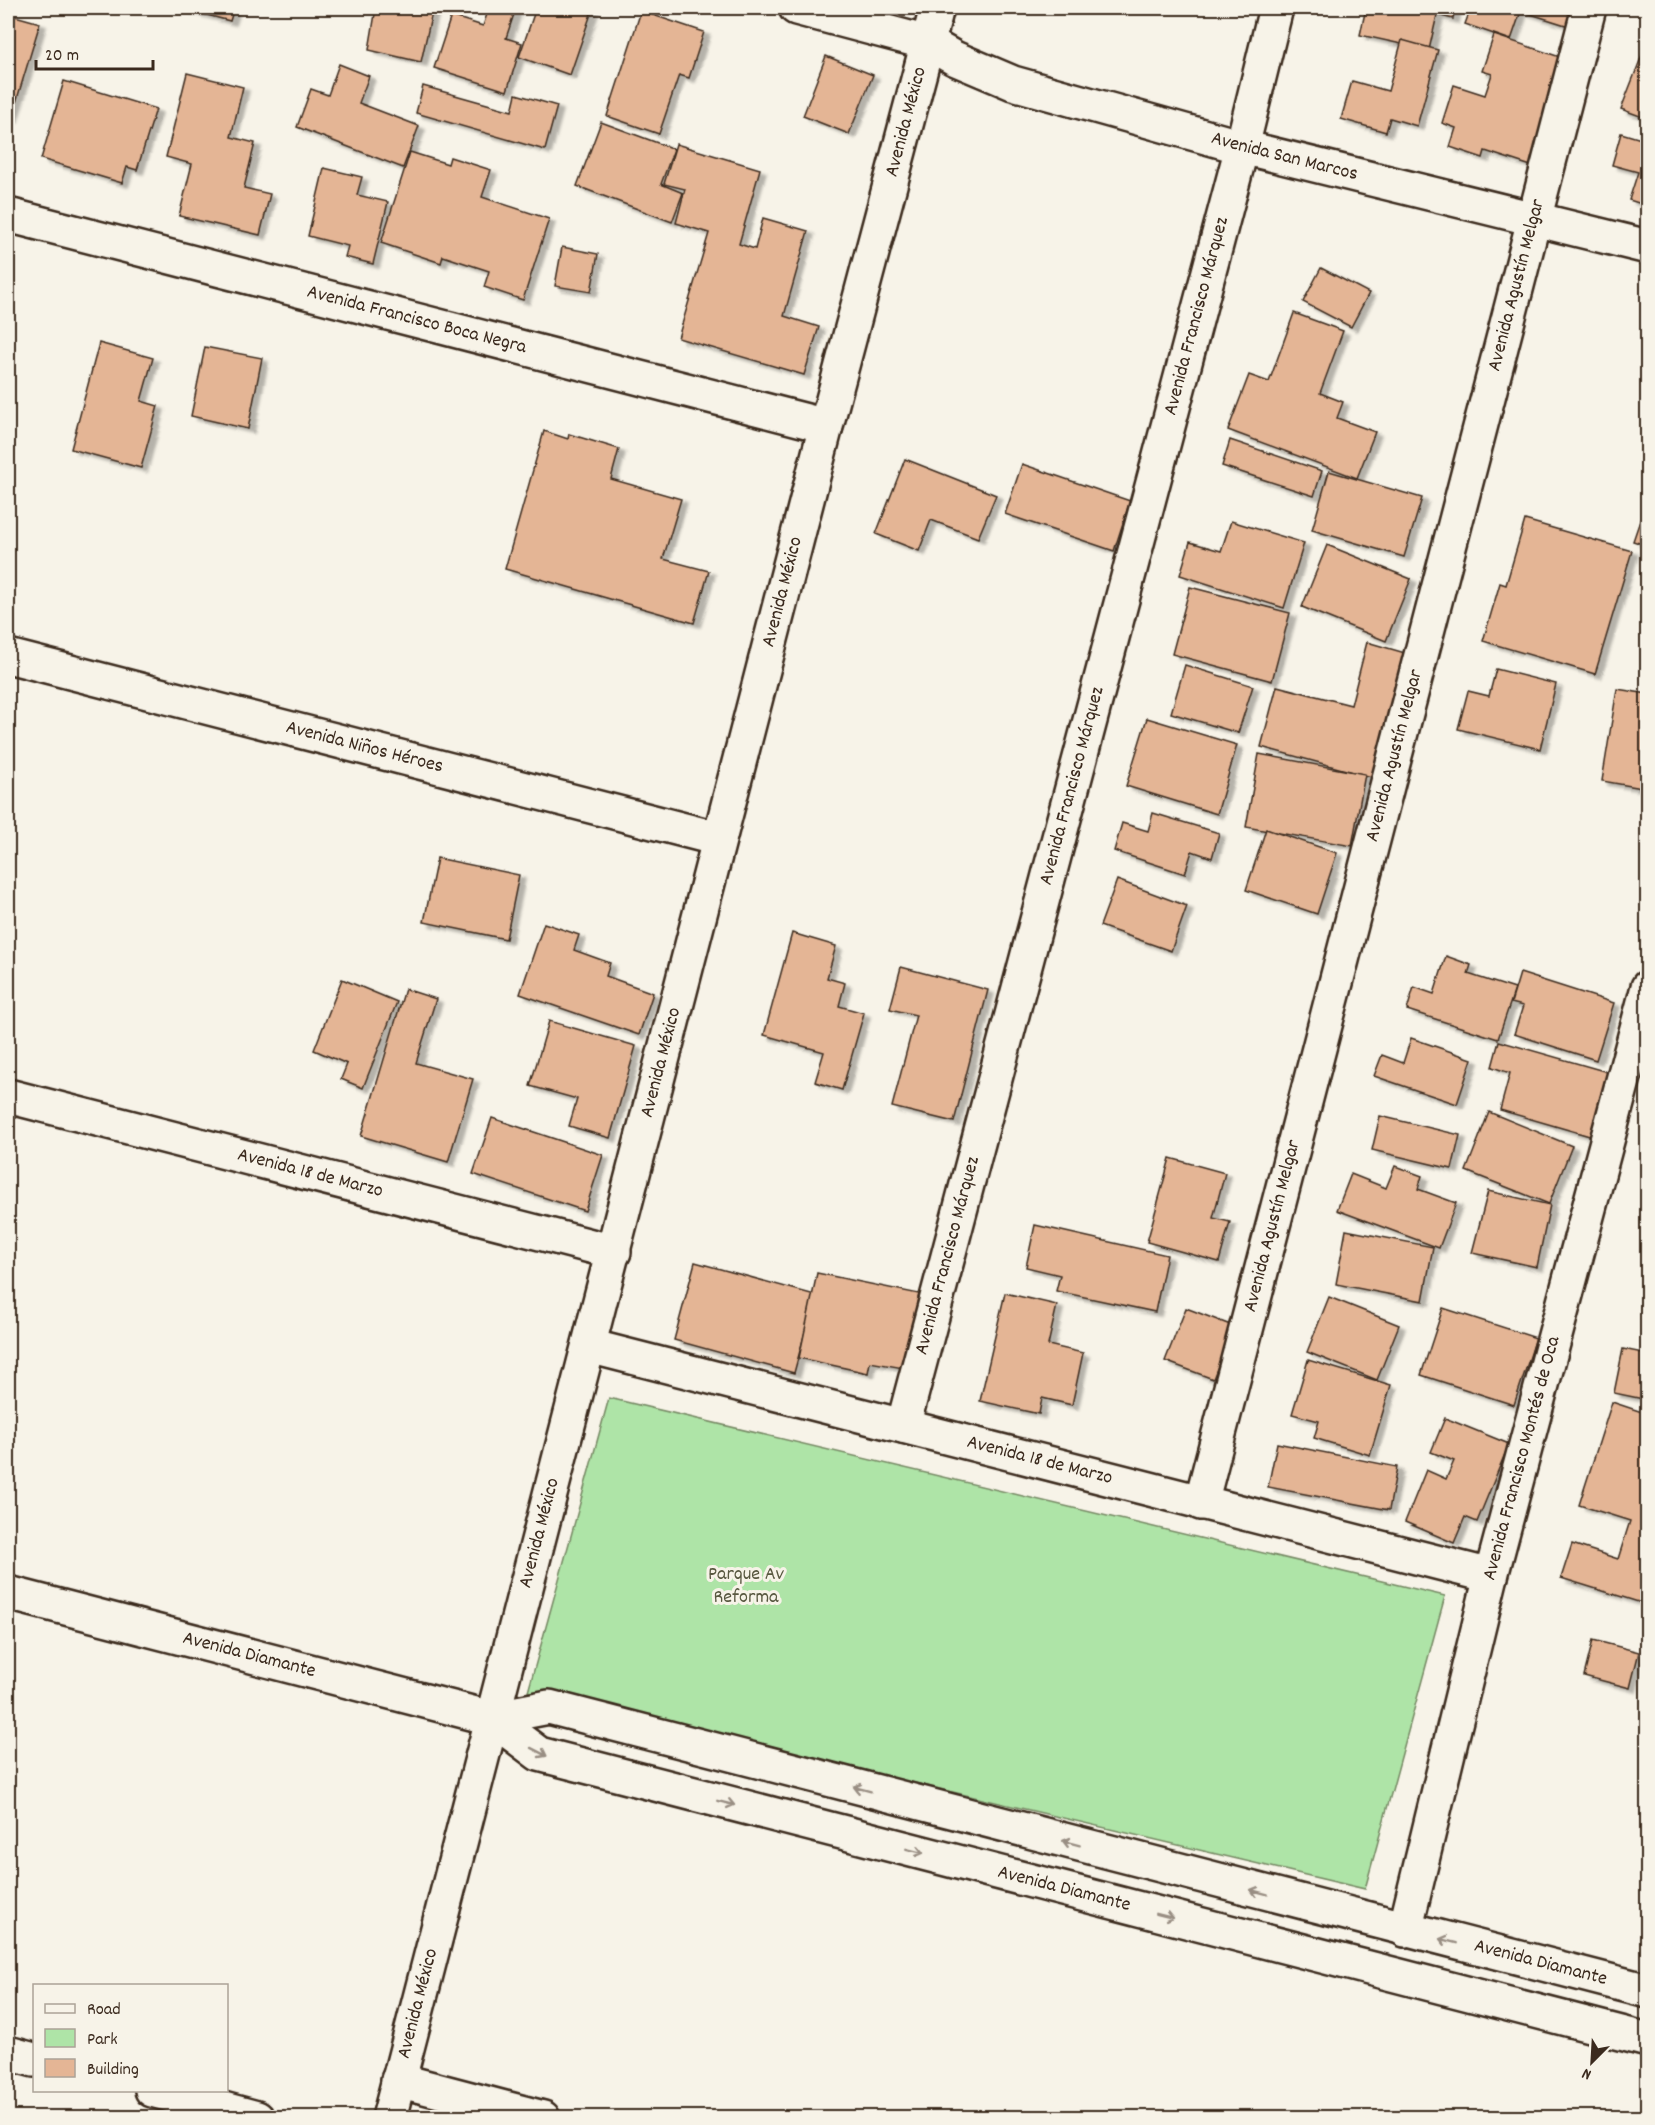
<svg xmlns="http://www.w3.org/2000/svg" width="1655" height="2125" font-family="Dekko,sans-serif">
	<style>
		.green { fill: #aee4a7; stroke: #748762; stroke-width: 1.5 }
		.building { fill: #e4b595; stroke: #3b2a1e; stroke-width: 1.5; filter: url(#shadow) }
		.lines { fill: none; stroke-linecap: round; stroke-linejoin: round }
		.minor-casing { stroke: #3b2a1e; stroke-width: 38 }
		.major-casing { stroke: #3b2a1e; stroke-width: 38 }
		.minor { stroke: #f7f3e8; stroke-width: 33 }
		.major { stroke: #f7f3e8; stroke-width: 33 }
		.oneway { stroke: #998e83 }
		.labels { text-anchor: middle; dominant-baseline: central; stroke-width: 6; stroke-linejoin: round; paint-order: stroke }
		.street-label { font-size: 20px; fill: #3b2a1e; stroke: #f7f3e8 }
		.park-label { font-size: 20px; fill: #585840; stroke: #f7f3e8 }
	</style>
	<defs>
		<filter id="shadow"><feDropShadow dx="6" dy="4" stdDeviation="1.5" flood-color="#0004"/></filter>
	</defs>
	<rect width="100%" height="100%" fill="#f7f3e8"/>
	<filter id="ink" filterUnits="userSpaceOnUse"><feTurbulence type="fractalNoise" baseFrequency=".0167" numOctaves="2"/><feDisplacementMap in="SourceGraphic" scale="12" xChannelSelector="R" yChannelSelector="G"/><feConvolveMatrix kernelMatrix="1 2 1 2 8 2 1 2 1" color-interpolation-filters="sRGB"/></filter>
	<g filter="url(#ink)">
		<path class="green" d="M609 1398 1445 1596 1365 1889 528 1692Z"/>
		<g class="building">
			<path d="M180 8H234L230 21Z"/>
			<path d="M376 8H433L421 62 369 50Z"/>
			<path d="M489 8H516L506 38 522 43 507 91 434 68 451 16 483 26Z"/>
			<path d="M536 8H593L570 75 519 57Z"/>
			<path d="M1366 8H1455L1453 19 1437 15 1429 50 1360 35Z"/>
			<path d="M1471 8H1582L1575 28 1521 11 1511 40 1465 24Z"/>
			<path d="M641 11 704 32 689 78 679 75 659 134 607 116Z"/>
			<path d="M8 14 40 23 11 119 8 118Z"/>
			<path d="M1494 35 1566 59 1531 166 1485 151 1483 158 1450 147 1456 128 1442 123 1454 85 1485 95 1492 74 1482 71Z"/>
			<path d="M1402 40 1438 50 1417 126 1390 118 1386 132 1341 119 1352 81 1388 91Z"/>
			<path d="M1646 45 1648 46V119L1621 109Z"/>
			<path d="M826 56 873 75 849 134 803 116Z"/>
			<path d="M339 64 369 76 359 103 419 126 403 168 297 127 311 89 328 95Z"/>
			<path d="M187 73 243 87 231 137 255 143 244 188 270 194 260 235 179 216 192 164 166 157Z"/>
			<path d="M64 81 156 109 137 170 127 167 122 183 41 159Z"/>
			<path d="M423 86 512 111 516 94 557 106 545 150 416 113Z"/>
			<path d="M601 122 674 149 661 184 683 193 672 222 577 186Z"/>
			<path d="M1621 133 1648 141V206L1629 200 1638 172 1612 165Z"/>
			<path d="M676 144 760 169 739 244 755 249 763 218 808 231 784 316 819 327 804 375 678 338 709 233 676 223 685 189 664 184Z"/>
			<path d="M410 152 448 164 450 157 491 170 482 197 549 219 523 300 484 287 489 271 443 256 441 263 381 243Z"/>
			<path d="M324 168 362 177 357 195 388 202 373 264 345 257 348 246 308 236Z"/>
			<path d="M562 247 598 254 591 292 555 286Z"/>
			<path d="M1321 268 1369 293 1351 327 1303 302Z"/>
			<path d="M1294 313 1343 331 1320 393 1343 402 1337 418 1375 432 1357 478 1228 430 1249 375 1269 382Z"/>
			<path d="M99 343 153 358 141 401 158 406 141 468 71 449Z"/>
			<path d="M205 347 262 358 248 429 191 416Z"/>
			<path d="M544 431 568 439 569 434 619 449 611 479 681 499 663 559 709 571 694 623 505 569Z"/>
			<path d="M1230 440 1322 471 1314 496 1222 466Z"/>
			<path d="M905 459 996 495 978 538 931 520 919 551 876 534Z"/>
			<path d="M1022 464 1130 501 1114 551 1005 514Z"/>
			<path d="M1329 471 1422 498 1404 557 1312 530Z"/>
			<path d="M1648 497V546L1633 541Z"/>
			<path d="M1525 520 1632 551 1595 674 1483 641 1500 583 1506 585Z"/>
			<path d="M1231 521 1304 543 1284 608 1180 575 1190 542 1221 551Z"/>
			<path d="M1327 545 1411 579 1386 641 1302 607Z"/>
			<path d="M1190 587 1290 613 1272 681 1172 654Z"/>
			<path d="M1367 642 1405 653 1372 777 1261 747 1277 686 1351 705Z"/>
			<path d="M1185 665 1253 686 1238 733 1171 713Z"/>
			<path d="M1496 669 1556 684 1540 749 1458 729 1468 691 1489 696Z"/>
			<path d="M1617 689 1648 694V789L1602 781Z"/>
			<path d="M1147 718 1237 745 1217 814 1126 786Z"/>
			<path d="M1259 754 1365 774 1352 846 1246 827Z"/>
			<path d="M1153 813 1219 833 1212 858 1192 851 1185 874 1114 851 1122 823 1148 831Z"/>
			<path d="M1266 829 1337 853 1317 914 1246 890Z"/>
			<path d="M437 858 519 875 506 939 424 922Z"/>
			<path d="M1117 880 1187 906 1171 951 1100 926Z"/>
			<path d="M544 923 579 935 574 950 610 963 606 976 653 993 639 1035 520 994Z"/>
			<path d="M792 933 836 946 827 978 845 983 839 1006 864 1013 842 1090 815 1082 824 1052 764 1035Z"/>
			<path d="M1446 956 1471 965 1468 974 1515 989 1498 1039 1407 1010 1414 987 1434 994Z"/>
			<path d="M901 967 988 990 954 1122 892 1107 916 1015 890 1009Z"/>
			<path d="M1520 973 1614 1003 1596 1060 1514 1034 1523 1006 1511 1003Z"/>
			<path d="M342 979 397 1002 363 1088 341 1079 347 1064 314 1050Z"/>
			<path d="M405 989 436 999 416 1063 473 1079 448 1162 361 1136Z"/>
			<path d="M549 1021 636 1046 610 1138 569 1126 577 1099 530 1086Z"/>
			<path d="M1411 1038 1472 1059 1457 1104 1374 1076 1382 1055 1403 1063Z"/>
			<path d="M1499 1041 1611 1073 1593 1137 1500 1110 1510 1073 1492 1067Z"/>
			<path d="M1489 1112 1572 1146 1549 1204 1466 1171Z"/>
			<path d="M1380 1116 1460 1135 1452 1169 1372 1150Z"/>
			<path d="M492 1118 603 1155 585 1211 473 1174Z"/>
			<path d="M1170 1158 1225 1173 1213 1218 1230 1222 1219 1262 1147 1242Z"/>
			<path d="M1395 1166 1422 1176 1418 1189 1456 1203 1439 1248 1337 1210 1351 1174 1386 1188Z"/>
			<path d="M1488 1191 1550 1205 1537 1267 1472 1253Z"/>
			<path d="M1035 1225 1167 1255 1155 1312 1056 1291 1060 1275 1026 1267Z"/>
			<path d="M1346 1230 1433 1247 1423 1301 1336 1284Z"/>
			<path d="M695 1262 815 1295 794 1373 674 1340Z"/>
			<path d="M817 1273 919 1294 903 1368 870 1362 868 1373 799 1358Z"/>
			<path d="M1005 1293 1057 1305 1048 1345 1083 1353 1072 1405 1042 1398 1039 1414 980 1401Z"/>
			<path d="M1329 1297 1399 1325 1377 1380 1307 1352Z"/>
			<path d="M1186 1308 1233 1326 1213 1379 1165 1361Z"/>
			<path d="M1443 1308 1536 1338 1514 1405 1421 1375Z"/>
			<path d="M1623 1349 1648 1354V1400L1614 1393Z"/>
			<path d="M1308 1360 1391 1385 1370 1455 1314 1438 1319 1421 1292 1414Z"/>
			<path d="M1612 1402 1648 1414V1605L1561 1578 1572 1544 1618 1559 1630 1521 1579 1505Z"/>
			<path d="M1445 1418 1509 1444 1477 1522 1465 1517 1454 1543 1405 1522 1426 1470 1446 1479 1454 1461 1431 1452Z"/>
			<path d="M1277 1443 1397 1467 1389 1510 1268 1487Z"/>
			<path d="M1593 1640 1639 1652 1630 1688 1584 1676Z"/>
		</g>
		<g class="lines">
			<g class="minor-casing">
				<g id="minor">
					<path id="s1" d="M796 8 928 43 954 58 1013 83 1242 147 1648 247"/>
					<path id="s2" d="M8 215 826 426"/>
					<path id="s3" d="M8 656 719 839"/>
					<path id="s4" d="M8 1096 614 1252"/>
					<path id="s5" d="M589 1346 1491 1576"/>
					<path id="s6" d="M903 1426 1242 147 1276 8"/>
					<path id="s7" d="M1201 1503 1589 8"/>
					<path id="s8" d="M1405 1930 1491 1576 1648 987"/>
					<path d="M8 2053 34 2060"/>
					<path d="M398 2080 543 2118"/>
					<path d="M152 2090 257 2118"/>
				</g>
			</g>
			<g class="major-casing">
				<g id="major">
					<path id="s9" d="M8 1593 491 1718 539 1754 1648 2040"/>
					<path id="s10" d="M491 1718 549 1707 1648 1991"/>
					<path id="s11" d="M389 2118 826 426 937 8"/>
				</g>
			</g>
			<use href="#minor" class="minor"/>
			<use href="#major" class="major"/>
		</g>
		<defs><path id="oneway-shaft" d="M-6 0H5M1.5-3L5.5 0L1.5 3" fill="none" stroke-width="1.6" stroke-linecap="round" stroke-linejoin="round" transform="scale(1.5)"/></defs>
		<g class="oneway">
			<use href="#oneway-shaft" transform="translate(539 1752) rotate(27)"/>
			<use href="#oneway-shaft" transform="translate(862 1789) rotate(-165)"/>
			<use href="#oneway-shaft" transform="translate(726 1803) rotate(14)"/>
			<use href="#oneway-shaft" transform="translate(1071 1843) rotate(-165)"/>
			<use href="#oneway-shaft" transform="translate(915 1851) rotate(14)"/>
			<use href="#oneway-shaft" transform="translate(1259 1892) rotate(-165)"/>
			<use href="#oneway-shaft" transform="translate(1165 1916) rotate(14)"/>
			<use href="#oneway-shaft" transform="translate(1448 1941) rotate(-166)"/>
		</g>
	</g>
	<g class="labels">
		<g class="street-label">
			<text stroke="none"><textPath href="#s11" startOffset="2062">Avenida México</textPath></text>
			<text stroke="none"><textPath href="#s1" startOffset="512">Avenida San Marcos</textPath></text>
			<text stroke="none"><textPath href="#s7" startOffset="1258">Avenida Agustín Melgar</textPath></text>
			<text stroke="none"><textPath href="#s6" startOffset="1148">Avenida Francisco Márquez</textPath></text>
			<text stroke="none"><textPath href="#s2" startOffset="422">Avenida Francisco Boca Negra</textPath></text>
			<text stroke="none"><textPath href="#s11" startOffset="1576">Avenida México</textPath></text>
			<text stroke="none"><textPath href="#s3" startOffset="368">Avenida Niños Héroes</textPath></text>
			<text stroke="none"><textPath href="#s7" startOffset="772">Avenida Agustín Melgar</textPath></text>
			<text stroke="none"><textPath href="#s6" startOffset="662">Avenida Francisco Márquez</textPath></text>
			<text stroke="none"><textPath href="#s11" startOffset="1090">Avenida México</textPath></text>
			<text stroke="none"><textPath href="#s4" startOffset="312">Avenida 18 de Marzo</textPath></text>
			<text stroke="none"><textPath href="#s7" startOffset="286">Avenida Agustín Melgar</textPath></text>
			<text stroke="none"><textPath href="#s6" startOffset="176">Avenida Francisco Márquez</textPath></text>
			<text stroke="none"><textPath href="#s8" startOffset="486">Avenida Francisco Montés de Oca</textPath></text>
			<text stroke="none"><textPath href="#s5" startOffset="465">Avenida 18 de Marzo</textPath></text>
			<text stroke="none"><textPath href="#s11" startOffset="604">Avenida México</textPath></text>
			<text stroke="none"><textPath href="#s9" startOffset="249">Avenida Diamante</textPath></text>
			<text stroke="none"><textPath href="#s9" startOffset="1101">Avenida Diamante</textPath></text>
			<text stroke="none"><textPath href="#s10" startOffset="1083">Avenida Diamante</textPath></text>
			<text stroke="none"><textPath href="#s11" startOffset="118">Avenida México</textPath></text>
		</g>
		<g class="park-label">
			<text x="746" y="1575">Parque Av<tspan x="746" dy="23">Reforma</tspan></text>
		</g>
	</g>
	<rect width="1655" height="2125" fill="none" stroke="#f7f3e8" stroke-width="30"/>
	<rect x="15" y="15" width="1625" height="2095" fill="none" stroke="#3b2a1e" stroke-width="2" filter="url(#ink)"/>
	<rect x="33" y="1984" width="195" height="108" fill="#f7f3e8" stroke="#aca397" stroke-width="1.5"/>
	<rect x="45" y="2004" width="30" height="9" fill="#f7f3e8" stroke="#aca397" stroke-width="1.5"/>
	<text x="87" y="2014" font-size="18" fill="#3b2a1e">Road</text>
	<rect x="45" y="2029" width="30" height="18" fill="#aee4a7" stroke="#aca397" stroke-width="1.5"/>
	<text x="87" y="2044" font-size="18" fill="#3b2a1e">Park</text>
	<rect x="45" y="2059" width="30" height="18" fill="#e4b595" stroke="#aca397" stroke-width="1.5"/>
	<text x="87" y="2074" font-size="18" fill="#3b2a1e">Building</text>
	<g transform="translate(1592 2062) rotate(204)" stroke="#f7f3e8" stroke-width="4.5" paint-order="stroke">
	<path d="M0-4.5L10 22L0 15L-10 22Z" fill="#3b2a1e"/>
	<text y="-9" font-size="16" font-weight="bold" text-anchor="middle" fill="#3b2a1e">N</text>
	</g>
	<path d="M36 60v9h117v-9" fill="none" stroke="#3b2a1e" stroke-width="3"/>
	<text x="45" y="60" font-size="18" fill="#3b2a1e" stroke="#f7f3e8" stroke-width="4.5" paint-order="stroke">20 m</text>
</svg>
